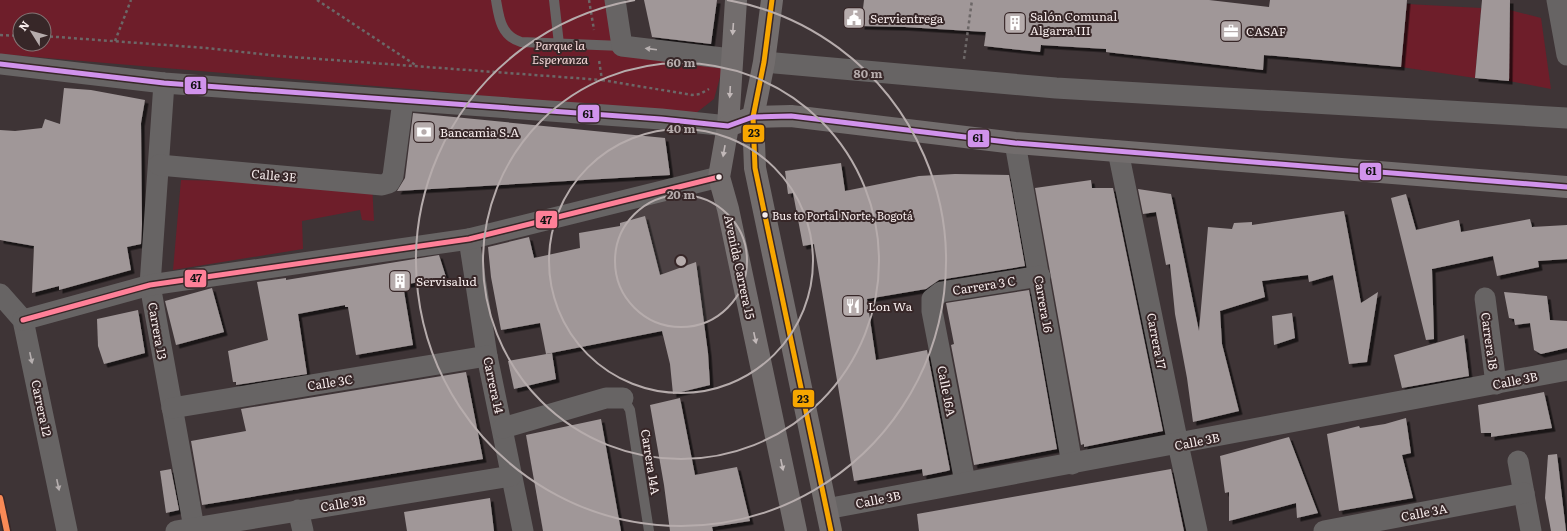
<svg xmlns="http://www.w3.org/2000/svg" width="1567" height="531" font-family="Literata,serif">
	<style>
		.green { fill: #6e1e2a; fill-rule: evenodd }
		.building { fill: #a09798; filter: url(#shadow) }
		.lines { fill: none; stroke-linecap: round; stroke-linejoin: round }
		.path { stroke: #6c6767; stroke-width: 2.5; stroke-dasharray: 3 3; stroke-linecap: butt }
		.lane { stroke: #676464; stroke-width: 10 }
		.street { stroke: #676464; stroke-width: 21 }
		.secondary { stroke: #726d6d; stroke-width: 22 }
		.bus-1-casing { stroke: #372728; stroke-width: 8 }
		.bus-2-casing { stroke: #372728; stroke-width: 8 }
		.bus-3-casing { stroke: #372728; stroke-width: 8 }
		.bus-1 { stroke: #f7a600; stroke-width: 5 }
		.bus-2 { stroke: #ff8098; stroke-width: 5 }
		.bus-3 { stroke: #d193ec; stroke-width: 5 }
		.rail-1-casing { stroke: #372728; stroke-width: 9 }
		.rail-1 { stroke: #f98a56; stroke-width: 6 }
		.oneway { fill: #c2b9b9 }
		.oneway2 { fill: #b6afaf }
		.ring { fill: none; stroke: #b6acac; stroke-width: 2 }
		.bus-dot { fill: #f7ecec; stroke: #372728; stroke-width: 1.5 }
		.labels { text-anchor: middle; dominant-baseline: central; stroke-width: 4; stroke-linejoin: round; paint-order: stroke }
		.bus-label { font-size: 11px; fill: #f7ecec; stroke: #372728; text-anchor: start }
		.poi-label { font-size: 12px; fill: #f7ecec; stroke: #372728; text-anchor: start }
		.park-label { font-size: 12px; font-style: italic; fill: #f3d7d7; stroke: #372728 }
		.street-label { font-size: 12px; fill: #f7ecec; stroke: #372728 }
		.centre { fill: #b6acac; stroke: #372728; stroke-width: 2 }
		.ring-label { font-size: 12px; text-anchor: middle; font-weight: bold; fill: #b6acac; stroke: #372728; stroke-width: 4; stroke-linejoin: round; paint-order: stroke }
		.line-badge { stroke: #372728; stroke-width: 1.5 }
		.pale-badge-label { font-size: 11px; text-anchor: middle; font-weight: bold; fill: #111 }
	</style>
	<defs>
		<filter id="shadow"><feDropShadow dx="3.5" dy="3.5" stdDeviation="0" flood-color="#0009"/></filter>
	</defs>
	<rect width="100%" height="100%" fill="#3e3436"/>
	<g class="green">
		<path d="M0 0H605L618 56 724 63 714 99 696 113 676 114 410 89 0 54ZM20 20H44V44H20Z"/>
		<path d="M1407 4 1481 8 1475 78 1401 67Z"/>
		<path d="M1510 10 1541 18 1551 89 1509 81Z"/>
		<path d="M181 180 372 184 374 221 362 220 360 210 302 221 303 249 173 270Z"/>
	</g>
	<g class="building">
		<path d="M644 0H717L711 44 652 37Z"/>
		<path d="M864 0H1209L1269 7 1270 0H1407L1401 67 1264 55 1263 70 1106 52V49L1041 45 1040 52 984 46 986 32 905 27 861 26Z"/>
		<path d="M1482 0H1510L1509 81 1475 78Z"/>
		<path d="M64 88 91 90 145 100 141 123 142 224 141 244 127 247 131 270 59 290V286L32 293 34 246 0 240V130L15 131 42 128 45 119 60 124Z"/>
		<path d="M413 113 665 138 670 175 397 191 405 178Z"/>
		<path d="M841 163 845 191 919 176 955 174 1009 175 1025 266 939 280 926 289 867 299 876 360 927 350 950 470 947 471 923 476 922 469 854 481 814 244 803 246 793 193 788 194 785 171Z"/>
		<path d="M1091 180 1092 188H1113L1163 431 1084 447V444L1081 445 1035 188Z"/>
		<path d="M1138 189 1171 194 1199 331 1208 227 1232 229 1234 223 1252 222V225L1344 211 1361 303 1378 292 1367 362 1349 364 1333 275 1309 282 1308 275 1262 281 1265 297 1220 311 1222 344 1239 411 1193 422 1187 378 1175 314 1170 264 1166 265 1156 212 1143 214Z"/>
		<path d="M1406 194 1416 230 1459 220 1461 232 1530 219 1532 227 1567 225V259L1538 261 1539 267 1497 276 1493 256 1432 269 1434 339 1426 340 1391 198Z"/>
		<path d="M645 216 660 275 696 262 708 353 710 385 673 394 670 364 662 331 546 354 540 323 501 330 491 277 488 247 529 237 534 258 580 248 579 233 620 226V223Z"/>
		<path d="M439 255 446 277 403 285 413 345 356 355 348 307H345V305L298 314 307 374 236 385V382H233L228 351 268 340 257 282 286 278V280Z"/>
		<path d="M212 288 224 332 176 345 165 301Z"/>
		<path d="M1029 290 1057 449 974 465 951 345 954 344 946 303Z"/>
		<path d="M1504 292 1547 296 1550 320 1567 321V348L1541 354 1534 350 1530 323 1515 325 1514 319 1509 318Z"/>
		<path d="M138 310 145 353 104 364 98 346 97 319Z"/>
		<path d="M1292 313 1295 338 1274 345 1272 316Z"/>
		<path d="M1464 335 1469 376 1402 388 1394 355Z"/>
		<path d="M552 353 556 379 514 389 508 361Z"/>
		<path d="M466 372 483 459 202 505 191 441 246 431 241 409Z"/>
		<path d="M1544 392 1552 428 1491 437V433H1481L1478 405Z"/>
		<path d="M680 398 695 475 737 467 750 521 712 527 713 531H670L664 485 650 405Z"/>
		<path d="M1406 418 1411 453 1402 455 1413 498 1339 511 1327 434 1359 426 1360 428 1385 424Z"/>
		<path d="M601 419 621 531H543L526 435Z"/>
		<path d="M1289 437 1318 513 1297 518 1296 503 1229 521V492L1225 493 1220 456Z"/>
		<path d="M1557 454 1566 531H1551L1545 498 1548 455Z"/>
		<path d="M171 469 179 510 166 513 160 471Z"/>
		<path d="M1171 469 1184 531H919L917 514Z"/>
		<path d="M490 498 494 531H407L404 512Z"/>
	</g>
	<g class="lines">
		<g class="path">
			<path d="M317 0 417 66"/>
			<path d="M589 0 594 30"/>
			<path d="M0 35 20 36"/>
			<path d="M44 36 206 48 279 56 602 80 599 60"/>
			<path d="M115 41 131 0"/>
			<path d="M964 59 972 0"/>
			<path d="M602 80 692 95 700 94 709 89"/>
		</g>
		<g class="lane">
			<path d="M496 0C499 18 501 36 521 42L622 46"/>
			<path d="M554 0 559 44"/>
			<path d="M623 398 630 410 649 531"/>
		</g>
		<g class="street">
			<path d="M615 0 622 46 731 59"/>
			<path d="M1557 0 1567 55"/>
			<path d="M764 62 1056 88 1567 118"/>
			<path d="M0 64 164 83 661 119 728 126"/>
			<path d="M164 83 150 285 194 528"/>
			<path d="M1015 143 1072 464"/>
			<path d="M1118 151 1178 444 1197 531"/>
			<path d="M159 165 382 185 389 183 393 176 403 101"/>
			<path d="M469 239 487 356 523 531"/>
			<path d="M0 294 23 320 67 531"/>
			<path d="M1485 298 1496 384"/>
			<path d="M23 320 150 285 469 239 719 177"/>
			<path d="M172 408 487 356"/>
			<path d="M503 428 606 398H623"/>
			<path d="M1518 461 1531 531"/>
			<path d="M965 482 932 311V299L941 292 1040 276"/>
			<path d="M826 509 1567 370"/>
			<path d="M298 510 303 531"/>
			<path d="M176 531 511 476"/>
			<path d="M1324 531 1524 493"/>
		</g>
		<g class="secondary">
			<path d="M736 0 728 126 719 177 728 209 796 531"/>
			<path d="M772 0 764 62 753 117 755 168 831 531"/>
			<path d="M728 126 753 117 791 116 1015 143 1567 187"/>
		</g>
		<g class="bus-1-casing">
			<path id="bus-1" d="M772 0 764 62 753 117 755 168 831 531"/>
		</g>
		<g class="bus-2-casing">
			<path id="bus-2" d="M23 320 150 285 469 239 719 177"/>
		</g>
		<g class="bus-3-casing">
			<path id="bus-3" d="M0 64 164 83 661 119 728 126 753 117 791 116 1015 143 1567 187"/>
		</g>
		<use href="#bus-1" class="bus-1"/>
		<use href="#bus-2" class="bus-2"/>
		<use href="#bus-3" class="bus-3"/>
		<g class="rail-1-casing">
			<path id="rail-1" d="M0 498 7 531"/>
		</g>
		<use href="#rail-1" class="rail-1"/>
	</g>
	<defs><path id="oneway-solid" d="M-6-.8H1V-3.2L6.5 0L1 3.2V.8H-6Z"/></defs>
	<g class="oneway">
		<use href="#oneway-solid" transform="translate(733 29) rotate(94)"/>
		<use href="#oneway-solid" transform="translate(730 92) rotate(93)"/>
		<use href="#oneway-solid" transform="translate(724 151) rotate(100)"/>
		<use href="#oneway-solid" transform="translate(755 338) rotate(78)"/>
		<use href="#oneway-solid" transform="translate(782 465) rotate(78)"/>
	</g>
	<g class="oneway2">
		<use href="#oneway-solid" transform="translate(651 49) rotate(-173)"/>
		<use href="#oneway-solid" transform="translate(31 358) rotate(78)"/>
		<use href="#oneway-solid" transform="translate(58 485) rotate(78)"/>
	</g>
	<circle cx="681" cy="261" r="66" fill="#b6acac" fill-opacity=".12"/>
	<g class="ring">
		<circle cx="681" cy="261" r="66"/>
		<circle cx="681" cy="261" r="132"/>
		<circle cx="681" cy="261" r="198"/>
		<path d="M727 0A265 265 0 1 1 635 0"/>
	</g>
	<defs>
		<g id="civic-square" transform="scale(1.15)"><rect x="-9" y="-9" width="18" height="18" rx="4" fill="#b6acac" stroke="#372728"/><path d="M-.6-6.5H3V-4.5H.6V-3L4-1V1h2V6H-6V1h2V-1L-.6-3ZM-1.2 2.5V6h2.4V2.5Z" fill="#fff"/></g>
		<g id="building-square" transform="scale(1.15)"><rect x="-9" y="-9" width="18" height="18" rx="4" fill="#b6acac" stroke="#372728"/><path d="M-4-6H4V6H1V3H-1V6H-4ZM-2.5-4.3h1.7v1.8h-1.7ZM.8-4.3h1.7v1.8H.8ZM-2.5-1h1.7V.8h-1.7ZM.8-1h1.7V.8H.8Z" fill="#fff"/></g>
		<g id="office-square" transform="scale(1.15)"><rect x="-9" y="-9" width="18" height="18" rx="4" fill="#b6acac" stroke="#372728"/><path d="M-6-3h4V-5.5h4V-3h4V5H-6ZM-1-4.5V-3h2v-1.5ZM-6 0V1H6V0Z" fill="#fff"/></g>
		<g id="bank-square" transform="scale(1.15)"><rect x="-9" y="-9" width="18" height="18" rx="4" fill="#b6acac" stroke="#372728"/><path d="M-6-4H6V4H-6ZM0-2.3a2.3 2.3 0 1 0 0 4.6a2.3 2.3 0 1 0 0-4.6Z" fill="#fff"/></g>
		<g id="restaurant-square" transform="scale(1.15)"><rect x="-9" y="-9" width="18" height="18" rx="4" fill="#b6acac" stroke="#372728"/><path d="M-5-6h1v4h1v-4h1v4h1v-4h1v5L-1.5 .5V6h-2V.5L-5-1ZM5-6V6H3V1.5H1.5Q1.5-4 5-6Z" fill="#fff"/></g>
	</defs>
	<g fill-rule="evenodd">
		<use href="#civic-square" x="854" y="18"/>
		<use href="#building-square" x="1015" y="23"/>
		<use href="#office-square" x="1231" y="31"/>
		<use href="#bank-square" x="424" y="132"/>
		<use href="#building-square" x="400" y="281"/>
		<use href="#restaurant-square" x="853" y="306"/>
	</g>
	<g class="bus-dot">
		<circle cx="719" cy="177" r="3.5"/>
		<circle cx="765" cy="215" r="3.5"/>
	</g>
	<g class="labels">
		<g class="bus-label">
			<text x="772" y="215">Bus to Portal Norte, Bogotá</text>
		</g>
		<g class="poi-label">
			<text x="1030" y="16">Salón Comunal<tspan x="1030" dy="14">Algarra III</tspan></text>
			<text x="870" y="18">Servientrega</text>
			<text x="1246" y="31">CASAF</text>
			<text x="440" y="132">Bancamia S.A</text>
			<text x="416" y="281">Servisalud</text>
			<text x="868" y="306">Lon Wa</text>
		</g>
		<g class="park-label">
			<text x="560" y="45">Parque la<tspan x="560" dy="14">Esperanza</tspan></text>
		</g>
		<g class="street-label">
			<text transform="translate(274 175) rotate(5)">Calle 3E</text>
			<text transform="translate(740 267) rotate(78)">Avenida Carrera 15</text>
			<text transform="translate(984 285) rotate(-9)">Carrera 3 C</text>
			<text transform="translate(1044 304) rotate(80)">Carrera 16</text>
			<text transform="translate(158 331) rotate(80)">Carrera 13</text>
			<text transform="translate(1157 341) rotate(79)">Carrera 17</text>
			<text transform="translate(1490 341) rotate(82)">Carrera 18</text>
			<text transform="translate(1515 380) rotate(-11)">Calle 3B</text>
			<text transform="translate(330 382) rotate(-9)">Calle 3C</text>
			<text transform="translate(494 385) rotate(78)">Carrera 14</text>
			<text transform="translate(947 391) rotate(79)">Calle 16A</text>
			<text transform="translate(42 408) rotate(78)">Carrera 12</text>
			<text transform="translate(1197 441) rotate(-11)">Calle 3B</text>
			<text transform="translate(651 462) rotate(81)">Carrera 14A</text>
			<text transform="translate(878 499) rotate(-11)">Calle 3B</text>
			<text transform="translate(343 503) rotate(-9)">Calle 3B</text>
			<text transform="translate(1424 512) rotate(-11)">Calle 3A</text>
		</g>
	</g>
	<circle cx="681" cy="261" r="6" class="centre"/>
	<g class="ring-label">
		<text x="681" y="67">60 m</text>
		<text x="868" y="78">80 m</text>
		<text x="681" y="133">40 m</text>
		<text x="681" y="199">20 m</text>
	</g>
	<g class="line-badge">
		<rect x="184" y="76" width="23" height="19" rx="4" fill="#d193ec"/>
		<rect x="577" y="104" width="23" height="19" rx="4" fill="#d193ec"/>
		<rect x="742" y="124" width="23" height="19" rx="4" fill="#f7a600"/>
		<rect x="967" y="129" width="23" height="19" rx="4" fill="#d193ec"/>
		<rect x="1359" y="162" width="23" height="19" rx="4" fill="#d193ec"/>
		<rect x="535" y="210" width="23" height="19" rx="4" fill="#ff8098"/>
		<rect x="184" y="269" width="23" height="19" rx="4" fill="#ff8098"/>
		<rect x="792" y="389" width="23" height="19" rx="4" fill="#f7a600"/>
	</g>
	<g class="pale-badge-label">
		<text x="196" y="89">61</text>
		<text x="588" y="118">61</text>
		<text x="754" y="137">23</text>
		<text x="978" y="142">61</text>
		<text x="1371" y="175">61</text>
		<text x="546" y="224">47</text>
		<text x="196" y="282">47</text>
		<text x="803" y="403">23</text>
	</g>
	<g transform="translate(32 32) rotate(307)"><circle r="19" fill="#372728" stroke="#847676"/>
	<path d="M0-3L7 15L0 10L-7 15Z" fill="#b6acac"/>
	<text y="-6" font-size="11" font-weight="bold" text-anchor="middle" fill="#f7ecec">N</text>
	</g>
</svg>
